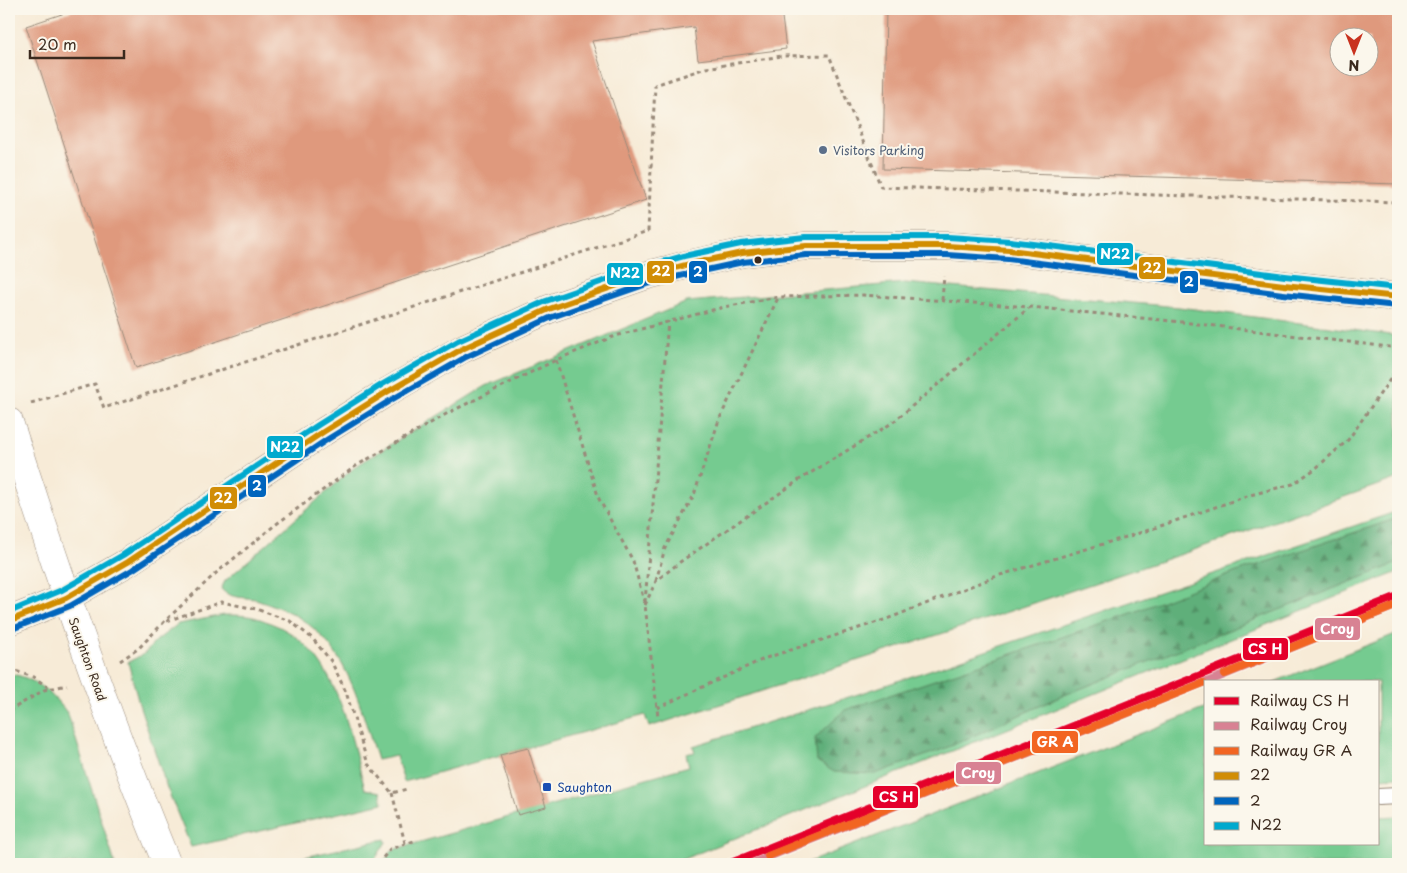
<svg xmlns="http://www.w3.org/2000/svg" width="1407" height="873" font-family="'Playpen Sans',sans-serif">
	<style>
		.grass { fill: #74cb90; stroke: #587a57 }
		.forest { fill: url(#forest-firs); stroke: #4d6c4c }
		.building { fill: #df997d; fill-rule: evenodd }
		.lines { fill: none; stroke-linecap: round; stroke-linejoin: round }
		.service-casing { stroke: #998a7a; stroke-width: 18 }
		.tertiary-casing { stroke: #998a7a; stroke-width: 29 }
		.path { stroke: #998a7a; stroke-width: 3; stroke-dasharray: 4 4; stroke-linecap: butt }
		.service { stroke: #fff; stroke-width: 16 }
		.tertiary { stroke: #fff; stroke-width: 28 }
		.bus-1-casing { stroke: #fbf7ec; stroke-width: 10 }
		.bus-2-casing { stroke: #fbf7ec; stroke-width: 10 }
		.bus-3-casing { stroke: #fbf7ec; stroke-width: 10 }
		.bus-1 { stroke: #d18d06; stroke-width: 6 }
		.bus-2 { stroke: #0065bd; stroke-width: 6 }
		.bus-3 { stroke: #00a9ce; stroke-width: 6 }
		.rail-1-casing { stroke: #fbf7ec; stroke-width: 11 }
		.rail-2-casing { stroke: #fbf7ec; stroke-width: 11 }
		.rail-3-casing { stroke: #fbf7ec; stroke-width: 11 }
		.rail-1 { stroke: #e4002b; stroke-width: 8 }
		.rail-2 { stroke: #d88293; stroke-width: 8 }
		.rail-3 { stroke: #f26522; stroke-width: 8 }
		.service-dot { fill: #5c6f8a; stroke: #fbf7ec; stroke-width: 2 }
		.bus-dot { fill: #3b2a1e; stroke: #fbf7ec; stroke-width: 2 }
		.transit-dot { fill: #1a4fb4; stroke: #fbf7ec; stroke-width: 2 }
		.labels { text-anchor: middle; dominant-baseline: central; stroke-width: 4; stroke-linejoin: round; paint-order: stroke }
		.service-label { font-size: 12px; fill: #4e5e75; stroke: #fbf7ec; text-anchor: start }
		.street-label { font-size: 12px; fill: #3b2a1e; stroke: #fbf7ec }
		.transit-label { font-size: 12px; fill: #164399; stroke: #fbf7ec; text-anchor: start }
		.line-badge { stroke: #fbf7ec; stroke-width: 2 }
		.badge-label { font-size: 14px; text-anchor: middle; font-weight: bold; fill: #fff }
	</style>
	<defs>
		<pattern id="forest-firs" width="22" height="20" patternUnits="userSpaceOnUse" patternTransform="scale(1.25)"><rect width="22" height="20" fill="#5faf7a"/><path d="M5 1l3.5 6h-7zM16 11l3.5 6h-7z" fill="#508f63"/></pattern>
	</defs>
	<rect width="100%" height="100%" fill="#fbf7ec"/>
	<filter id="ink" filterUnits="userSpaceOnUse"><feTurbulence type="fractalNoise" baseFrequency=".02" numOctaves="2"/><feDisplacementMap in="SourceGraphic" scale="10" xChannelSelector="R" yChannelSelector="G"/><feConvolveMatrix kernelMatrix="1 2 1 2 8 2 1 2 1" color-interpolation-filters="sRGB"/></filter>
	<filter id="wash" filterUnits="userSpaceOnUse"><feTurbulence type="fractalNoise" baseFrequency=".0096" numOctaves="4" result="noise"/><feDisplacementMap in="SourceGraphic" scale="20" xChannelSelector="R" yChannelSelector="G"/><feGaussianBlur stdDeviation="1.12" result="paint"/><feColorMatrix in="noise" values="0 0 0 0 0 0 0 0 0 0 0 0 0 0 0 0 0 1.4 0 .05"/><feComposite in="paint" operator="in"/></filter>
	<g filter="url(#wash)">
		<rect width="100%" height="100%" fill="#f7ebd7"/>
		<g class="grass">
			<path d="M905 283 1179 307 1398 336V478L1188 552 947 632 649 727 645 715 404 782 396 756 377 760C358 698 344 632 277 607 271 605 265 602 259 600 245 596 231 600 221 589L225 581 356 466 486 386 687 302Z"/>
			<path d="M1398 511V572L671 864H383L392 850 689 766 686 754 695 752 693 746 868 691Z"/>
			<path d="M224 615C232 615 240 615 247 616 258 617 270 623 280 627 338 656 349 732 365 789L380 792 383 803 191 847 167 788 139 704 128 662 144 654 157 640 178 624Z"/>
			<path d="M1398 633V777L1378 778V682H1274Z"/>
			<path d="M9 674C34 676 54 695 68 714L115 864H9Z"/>
			<path d="M1206 708V790L1203 791 1206 844H1378V817L1398 816V864H804Z"/>
			<path d="M385 839 386 842 372 864H273Z"/>
		</g>
		<path class="forest" d="M1398 518V563L1062 696 946 748 875 774 834 772 817 761 815 738 845 710 1027 649 1129 614 1234 573Z"/>
		<g id="blocks">
			<g class="building">
				<path d="M77 9H781L786 49 698 60 694 27 592 41 646 200 136 368 26 26Z"/>
				<path d="M886 9H1398V184L883 169ZM1340 38H1370V68H1340Z"/>
				<path d="M528 748 546 807 518 815 500 755Z"/>
			</g>
		</g>
	</g>
	<g filter="url(#ink)">
		<use href="#blocks" fill-opacity="0" stroke="#998a7a" stroke-width="1"/>
		<g class="lines">
			<g class="service-casing">
				<path id="service" d="M1378 797 1398 796"/>
			</g>
			<g class="tertiary-casing">
				<g id="tertiary">
					<path d="M9 422C57 572 107 719 167 864"/>
					<path d="M9 621 66 598 128 562 323 432 387 392 462 349 549 309 644 276 686 265 742 253 806 246H947L1009 250 1284 285 1398 297"/>
				</g>
			</g>
			<g class="path">
				<path d="M942 300 944 276"/>
				<path d="M556 360 599 499 633 561 645 605 658 717"/>
				<path d="M31 403 95 384 104 408 648 231 655 85 706 68 782 56 829 55 881 187 1398 202"/>
				<path d="M656 581 665 548 694 495 719 420 778 298"/>
				<path d="M645 602 668 321"/>
				<path d="M645 605 656 581 680 562 799 480 892 423 1030 307"/>
				<path d="M167 621 221 602 256 609 290 621 312 638 331 661 346 692 368 764 392 793 407 789"/>
				<path d="M120 661 139 648 164 622 215 574 275 525 356 466 448 413 556 360 615 336 724 307 778 297 863 295 1030 307 1182 322 1398 348"/>
				<path d="M9 669 33 677 51 689"/>
				<path d="M657 708 766 658 887 619 997 576 1146 531 1250 495 1293 484 1315 469 1348 440 1398 368"/>
				<path d="M9 711 44 690 67 685"/>
				<path d="M392 793 405 843"/>
				<path d="M378 864 390 849 417 840"/>
			</g>
			<use href="#service" class="service"/>
			<use href="#tertiary" class="tertiary"/>
			<g class="bus-1-casing">
				<path id="bus-1" d="M9 621 66 598 128 562 323 432 387 392 462 349 549 309 644 276 686 265 742 253 806 246H947L1009 250 1284 285 1398 297"/>
			</g>
			<g class="bus-2-casing">
				<path id="bus-2" d="M12 629 70 606 132 570 328 439 391 400 466 357 552 317 647 284 688 274 743 262 806 255H947L1008 259 1283 294 1397 306"/>
			</g>
			<g class="bus-3-casing">
				<path id="bus-3" d="M9 612 62 590 123 555 318 425 383 384 458 341 546 301 641 268 684 256 741 244 805 237H948L1010 241 1285 276 1398 288"/>
			</g>
			<use href="#bus-1" class="bus-1"/>
			<use href="#bus-2" class="bus-2"/>
			<use href="#bus-3" class="bus-3"/>
			<g class="rail-1-casing">
				<path id="rail-1" d="M728 864 1398 596"/>
			</g>
			<g class="rail-2-casing">
				<g id="rail-2">
					<path d="M1207 682 1398 605"/>
					<path d="M751 864 1206 682"/>
				</g>
			</g>
			<g class="rail-3-casing">
				<g id="rail-3">
					<path d="M1225 674 1395 606"/>
					<path d="M768 856 1203 683"/>
				</g>
			</g>
			<use href="#rail-1" class="rail-1"/>
			<use href="#rail-2" class="rail-2"/>
			<use href="#rail-3" class="rail-3"/>
		</g>
	</g>
	<circle class="service-dot" cx="823" cy="150" r="5"/>
	<circle class="bus-dot" cx="758" cy="260" r="4.5"/>
	<rect class="transit-dot" x="542" y="782" width="10" height="10" rx="2.5"/>
	<g class="labels">
		<g class="service-label">
			<text x="833" y="150">Visitors Parking</text>
		</g>
		<g class="street-label">
			<text transform="translate(88 659) rotate(70)">Saughton Road</text>
		</g>
		<g class="transit-label">
			<text x="557" y="787">Saughton</text>
		</g>
	</g>
	<g class="line-badge">
		<rect x="1096" y="242" width="38" height="24" rx="5" fill="#00a9ce"/>
		<rect x="1138" y="256" width="28" height="24" rx="5" fill="#d18d06"/>
		<rect x="646" y="260" width="29" height="24" rx="5" fill="#d18d06"/>
		<rect x="688" y="260" width="20" height="24" rx="5" fill="#0065bd"/>
		<rect x="606" y="262" width="38" height="24" rx="5" fill="#00a9ce"/>
		<rect x="1179" y="270" width="20" height="24" rx="5" fill="#0065bd"/>
		<rect x="266" y="435" width="38" height="24" rx="5" fill="#00a9ce"/>
		<rect x="247" y="474" width="20" height="24" rx="5" fill="#0065bd"/>
		<rect x="209" y="486" width="29" height="24" rx="5" fill="#d18d06"/>
		<rect x="1314" y="617" width="47" height="24" rx="5" fill="#d88293"/>
		<rect x="1242" y="637" width="47" height="24" rx="5" fill="#e4002b"/>
		<rect x="1031" y="730" width="48" height="24" rx="5" fill="#f26522"/>
		<rect x="955" y="761" width="47" height="24" rx="5" fill="#d88293"/>
		<rect x="872" y="785" width="47" height="24" rx="5" fill="#e4002b"/>
	</g>
	<g class="badge-label">
		<text x="1115" y="259">N22</text>
		<text x="1152" y="273">22</text>
		<text x="661" y="276">22</text>
		<text x="698" y="277">2</text>
		<text x="625" y="278">N22</text>
		<text x="1189" y="287">2</text>
		<text x="285" y="452">N22</text>
		<text x="257" y="491">2</text>
		<text x="223" y="503">22</text>
		<text x="1337" y="634">Croy</text>
		<text x="1265" y="654">CS H</text>
		<text x="1055" y="747">GR A</text>
		<text x="978" y="778">Croy</text>
		<text x="896" y="802">CS H</text>
	</g>
	<rect width="1407" height="873" fill="none" stroke="#fbf7ec" stroke-width="30"/>
	<rect x="1204" y="680" width="175" height="165" fill="#fbf7ec" stroke="#aea59a"/>
	<rect x="1214" y="697" width="25" height="8" fill="#e4002b" stroke="#aea59a"/>
	<text x="1250" y="706" font-size="15" fill="#3b2a1e">Railway CS H</text>
	<rect x="1214" y="722" width="25" height="8" fill="#d88293" stroke="#aea59a"/>
	<text x="1250" y="730" font-size="15" fill="#3b2a1e">Railway Croy</text>
	<rect x="1214" y="747" width="25" height="8" fill="#f26522" stroke="#aea59a"/>
	<text x="1250" y="756" font-size="15" fill="#3b2a1e">Railway GR A</text>
	<rect x="1214" y="772" width="25" height="8" fill="#d18d06" stroke="#aea59a"/>
	<text x="1250" y="780" font-size="15" fill="#3b2a1e">22</text>
	<rect x="1214" y="797" width="25" height="8" fill="#0065bd" stroke="#aea59a"/>
	<text x="1250" y="806" font-size="15" fill="#3b2a1e">2</text>
	<rect x="1214" y="822" width="25" height="8" fill="#00a9ce" stroke="#aea59a"/>
	<text x="1250" y="830" font-size="15" fill="#3b2a1e">N22</text>
	<g transform="translate(1354 52) rotate(180)"><circle r="24" fill="#fbf7ec" stroke="#aea59a"/>
	<path d="M0-4L9 19L0 12L-9 19Z" fill="#c8321e"/>
	<text y="-8" font-size="14" font-weight="bold" text-anchor="middle" fill="#3b2a1e">N</text>
	</g>
	<path d="M30 50v8h94v-8" fill="none" stroke="#3b2a1e" stroke-width="2.5"/>
	<text x="38" y="50" font-size="15" fill="#3b2a1e" stroke="#fbf7ec" stroke-width="4" paint-order="stroke">20 m</text>
</svg>
